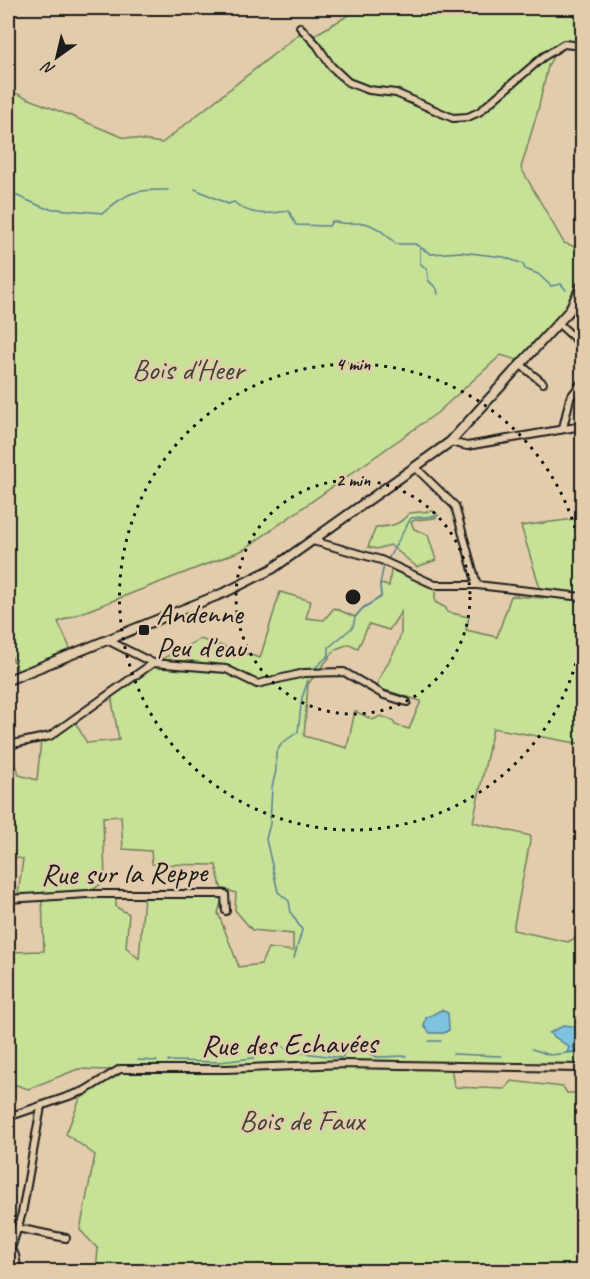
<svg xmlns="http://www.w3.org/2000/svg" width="590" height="1279" font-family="Caveat,sans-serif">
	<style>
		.green { fill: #c7e197; stroke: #727e5a; stroke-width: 1.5; fill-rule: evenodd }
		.water { fill: #7fc2e0; stroke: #578092; stroke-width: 1.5 }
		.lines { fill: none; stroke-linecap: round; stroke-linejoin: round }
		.stream { stroke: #578092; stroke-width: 1.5 }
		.minor-casing { stroke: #1c1c1c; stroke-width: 10 }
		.major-casing { stroke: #1c1c1c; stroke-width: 12 }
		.minor { stroke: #e2ccac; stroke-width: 6 }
		.major { stroke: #e2ccac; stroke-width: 8 }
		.ring { fill: none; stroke: #1c1c1c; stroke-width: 3; stroke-dasharray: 3 6 }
		.poi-dot { fill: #1c1c1c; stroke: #e2ccac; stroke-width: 2 }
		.labels { text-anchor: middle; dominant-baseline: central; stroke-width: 5; stroke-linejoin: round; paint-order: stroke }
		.park-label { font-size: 30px; fill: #3e4335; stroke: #e2ccac }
		.poi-label { font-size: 30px; fill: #1c1c1c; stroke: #e2ccac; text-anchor: start }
		.street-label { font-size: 30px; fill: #1c1c1c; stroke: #e2ccac }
		.centre { fill: #1c1c1c; stroke: #e2ccac; stroke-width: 3 }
		.ring-label { font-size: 18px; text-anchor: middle; font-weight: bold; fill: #1c1c1c; stroke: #e2ccac; stroke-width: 5; stroke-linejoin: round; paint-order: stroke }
	</style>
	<rect width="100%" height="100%" fill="#e2ccac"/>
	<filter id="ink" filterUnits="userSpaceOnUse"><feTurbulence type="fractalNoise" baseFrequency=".0167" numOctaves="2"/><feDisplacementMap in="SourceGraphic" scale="12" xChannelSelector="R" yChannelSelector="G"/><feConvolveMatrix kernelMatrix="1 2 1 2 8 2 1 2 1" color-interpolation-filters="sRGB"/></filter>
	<g filter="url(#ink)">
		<g class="green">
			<path d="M361 8H582V43H560L548 66 538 110 521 168 564 243 582 249V285L575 300 520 361 501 355 437 413 243 550 58 622 71 650 18 671 8 649V90L122 137 162 143 303 31 311 37Z"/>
			<path d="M433 511 438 515 435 518 415 520 411 522 414 529 428 535 436 560 417 567 390 545 377 549 368 547 376 527C389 527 401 525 409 513Z"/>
			<path d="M582 518V701L578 725 582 727V744L493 728 473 822 531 836 513 930 568 942 582 934V1068L451 1066 454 1087 505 1089 511 1081 563 1087 567 1093H582V1271H96L98 1249 80 1230 95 1155 66 1134 80 1099 107 1081 109 1070 78 1069 28 1089 8 1082V952L44 951 42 898 116 896V907L129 914 126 947 139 959 144 896 223 895 218 913 239 967 261 964 268 948 293 951V934L252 930 235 910 236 893 221 888 216 865 152 864 151 851 123 849 121 816 103 817 105 881 88 893 18 895 23 859 8 856V770L16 764 19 775 37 780 41 740 54 737 75 722 87 743 119 740 111 695 155 666 194 668 193 661 160 660 200 639 260 658 280 592 311 601 306 618 324 620 334 608 355 617 363 608 381 597 380 584 389 586 391 570 435 585V602L446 608 447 612 469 617 466 630 497 637 511 596 543 598 521 526ZM401 612V633L397 646 378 681V688L421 701 409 729 395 725 393 720 380 716 373 720 355 711 347 748 304 736 308 684 336 649 349 644 358 648 369 624 389 630Z"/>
		</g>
		<g class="water">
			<path d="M441 1010 448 1013 449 1030 444 1033H430L424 1026 426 1018Z"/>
			<path d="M565 1025 582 1028V1038L578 1039 573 1046 576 1052 567 1053 569 1047 549 1033Z"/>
		</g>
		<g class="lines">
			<g class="stream">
				<path d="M195 189 228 204 234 202C250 217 269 214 289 211L296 225 329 226 332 221C344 225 348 223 360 223 372 222 388 236 396 244H415L431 254 461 252 504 257 523 264 525 269 538 274 551 286 561 284 566 290"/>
				<path d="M8 192 45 208 103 213C127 192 136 189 168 190"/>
				<path d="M420 248V263L427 270 428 280 437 289 438 294"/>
				<path d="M388 559 411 518 435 516"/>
				<path d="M315 668 329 655V647L353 627 355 617 363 608 381 597 380 584 384 565"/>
				<path d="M294 958 302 930 291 913 289 901 278 892 266 839 270 824 272 787 276 771V753L282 743 298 732 302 698 308 680"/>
				<path d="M429 1041H441"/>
				<path d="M532 1049 550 1055 567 1053"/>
				<path d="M365 1051 377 1057 406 1056"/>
				<path d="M571 1052H582"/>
				<path d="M453 1054 501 1056"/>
				<path d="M138 1060 157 1061"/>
				<path d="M168 1061 220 1062 253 1058 278 1043 289 1051 342 1058 348 1046 357 1048"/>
			</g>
			<g class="minor-casing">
				<g id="minor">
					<path d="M300 27 317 45 331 66 348 82 369 90 396 93 453 118 468 117 479 112 543 57 564 44 582 46"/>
					<path d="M575 300 582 306"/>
					<path d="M558 323 581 344"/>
					<path d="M521 365 543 383"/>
					<path d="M563 428 570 398 582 382"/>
					<path d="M450 442 467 446 582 426"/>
					<path d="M415 467 455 506 477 585"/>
					<path d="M313 541 381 560 435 585H477L582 597"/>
					<path d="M107 640 153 663 226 669 257 684 304 673 344 672 384 695 407 702"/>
					<path d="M8 745 50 736 153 663"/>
					<path d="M8 899 87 894H225L226 911"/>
					<path d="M8 1117 84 1091 120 1069H226L343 1064 582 1068"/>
					<path d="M17 1228 66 1238"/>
					<path d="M10 1250 15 1255 18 1272"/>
					<path d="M8 1259 22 1213 41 1107"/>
				</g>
			</g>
			<g class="major-casing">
				<g id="major">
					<path d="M582 124V172"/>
					<path d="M8 680 226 592 272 569 450 442 569 311 582 285"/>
				</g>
			</g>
			<use href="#minor" class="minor"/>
			<use href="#major" class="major"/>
		</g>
	</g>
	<g class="ring">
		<circle cx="353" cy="597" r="117"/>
		<path d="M582 637A233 233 0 1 1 582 557"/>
	</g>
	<rect class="poi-dot" x="138" y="624" width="12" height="12" rx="3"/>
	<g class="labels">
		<g class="park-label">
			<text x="188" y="369">Bois d'Heer</text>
			<text x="302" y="1120">Bois de Faux</text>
		</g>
		<g class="poi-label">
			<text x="156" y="613">Andenne<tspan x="156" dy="34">Peu d'eau</tspan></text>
		</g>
		<g class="street-label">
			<text transform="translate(124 873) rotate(-1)">Rue sur la Reppe</text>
			<text transform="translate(289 1044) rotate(-1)">Rue des Echavées</text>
		</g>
	</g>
	<circle cx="353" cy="597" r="9" class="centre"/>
	<g class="ring-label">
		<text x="353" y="370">4 min</text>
		<text x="353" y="486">2 min</text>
	</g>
	<rect width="590" height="1279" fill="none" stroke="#e2ccac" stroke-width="30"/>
	<rect x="15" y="15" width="560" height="1249" fill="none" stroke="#1c1c1c" stroke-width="2" filter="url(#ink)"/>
	<g transform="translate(57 57) rotate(214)" stroke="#e2ccac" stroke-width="4.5" paint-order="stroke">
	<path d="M0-4.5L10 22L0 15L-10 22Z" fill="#1c1c1c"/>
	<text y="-9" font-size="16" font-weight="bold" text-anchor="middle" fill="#1c1c1c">N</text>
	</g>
</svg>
